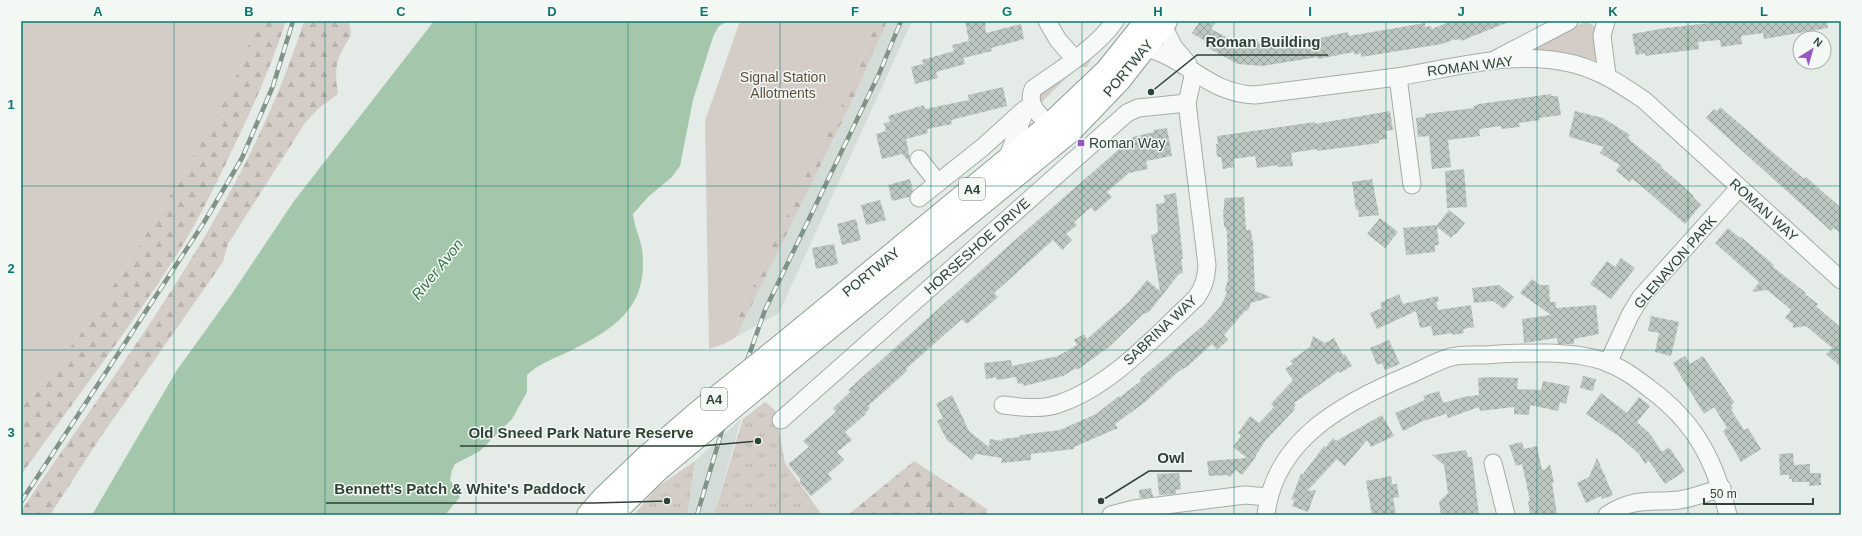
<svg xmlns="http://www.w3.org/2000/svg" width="1862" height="536" font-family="Arial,sans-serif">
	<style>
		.built { fill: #d3dcd6 }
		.green { fill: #d4cdc7 }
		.forest { fill: url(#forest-firs) }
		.park { fill: url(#park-tufts) }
		.water { fill: #a4c7ac }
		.building { fill: url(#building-cross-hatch) }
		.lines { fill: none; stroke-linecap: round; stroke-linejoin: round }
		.minor-casing { stroke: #a3aea7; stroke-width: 19 }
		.trunk-casing { stroke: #8da094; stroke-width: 24 }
		.minor { stroke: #f7f9f8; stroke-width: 17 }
		.trunk { stroke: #fff; stroke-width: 22 }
		.rail-casing { stroke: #7f9386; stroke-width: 4.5 }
		.rail { stroke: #f4f8f5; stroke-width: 3; stroke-dasharray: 9; stroke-linecap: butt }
		.trunk-bridge-casing { stroke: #8da094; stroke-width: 24; stroke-linecap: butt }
		.trunk-bridge { stroke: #fff; stroke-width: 22 }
		.grid { fill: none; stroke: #0f766e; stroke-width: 1; stroke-opacity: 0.55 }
		.poi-dot { fill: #9658c1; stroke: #f4f8f5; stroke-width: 1.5 }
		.labels { text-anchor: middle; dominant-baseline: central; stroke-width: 3; stroke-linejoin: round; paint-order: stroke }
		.shield { fill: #f4f8f5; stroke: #69796f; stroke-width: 1 }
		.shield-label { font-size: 13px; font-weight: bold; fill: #2e4235 }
		.street-label { font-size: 14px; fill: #2e4235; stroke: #f4f8f5 }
		.park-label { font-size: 14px; fill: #5c4e3c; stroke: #f4f8f5 }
		.poi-label { font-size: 14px; fill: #2e4235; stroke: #f4f8f5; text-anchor: start }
		.water-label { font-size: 15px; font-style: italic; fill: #3c724b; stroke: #f4f8f5 }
		.leader { fill: none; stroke: #2e4235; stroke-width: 1.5 }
		.callout-dot { fill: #2e4235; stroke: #f4f8f5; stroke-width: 1.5 }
		.callout-label { font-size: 15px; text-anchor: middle; font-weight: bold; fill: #2e4235; stroke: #f4f8f5; stroke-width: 3; stroke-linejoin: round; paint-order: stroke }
		.neatline { fill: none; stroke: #0f766e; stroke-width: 1.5 }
		.grid-label { font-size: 13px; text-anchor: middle; font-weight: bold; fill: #0f766e }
	</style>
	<defs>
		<pattern id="forest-firs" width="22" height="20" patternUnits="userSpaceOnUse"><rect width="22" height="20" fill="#d4cdc7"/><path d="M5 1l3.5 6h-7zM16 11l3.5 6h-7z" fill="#b6b1ac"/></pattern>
		<pattern id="park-tufts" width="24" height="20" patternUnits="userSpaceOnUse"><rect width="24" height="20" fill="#d4cdc7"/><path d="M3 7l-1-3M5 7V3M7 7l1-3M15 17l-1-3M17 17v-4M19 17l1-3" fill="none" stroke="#b6b1ac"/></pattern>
		<pattern id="building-cross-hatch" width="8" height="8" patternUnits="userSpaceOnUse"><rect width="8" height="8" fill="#bcc7c0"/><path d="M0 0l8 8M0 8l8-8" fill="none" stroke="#99a39d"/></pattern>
	</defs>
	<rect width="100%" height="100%" fill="#e5ebe7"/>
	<g class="built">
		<path d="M887 21H912L779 313 736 337 854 97Z"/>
		<path d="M741 419 714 515H687L695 461Z"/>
	</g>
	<g class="green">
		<path d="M21 21H258L234 81 209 130 159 214 90 322 32 395 21 402Z"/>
		<path d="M740 21H876L857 71 832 127 803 181 726 343 709 349 705 121Z"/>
		<path d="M1583 23H1589L1597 28 1598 58 1596 60 1554 52 1526 53 1555 35Z"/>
		<path d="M1088 58 1091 60 1087 67H1077L1039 105 1037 95Z"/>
	</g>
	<g class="forest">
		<path d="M258 21H286C273 61 256 100 238 138 219 178 200 218 176 256 128 331 73 402 21 475V402L32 395 90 322 159 214 209 130 234 81Z"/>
		<path d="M304 21H349L351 35C336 61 334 64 338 94L319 108 305 123 228 244 223 262 100 438 50 515H21V511C127 354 246 205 304 21Z"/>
		<path d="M876 21H887L854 97 736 337 726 343 803 181 832 127 857 71Z"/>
		<path d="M914 461 987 509 986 515H848Z"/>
	</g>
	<g class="park">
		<path d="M765 402 775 410 785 463 822 515H714L743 419Z"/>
		<path d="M695 461 687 515H634L656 488Z"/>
	</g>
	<path class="water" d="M434 21H727L718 27 713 37 693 100 680 166 672 177 648 197 633 214C634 226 640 237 642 249 649 305 618 327 572 350 558 357 539 363 527 375V392L512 419 480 451 455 464 452 470 450 480 460 497 445 515H92L177 370 231 295 294 201Z"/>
	<g class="building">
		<path d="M965 21H985L986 33 1021 24 1024 39 991 48 992 51 963 58 965 64 936 72 938 78 915 84 911 67 923 64 922 60 954 51 952 45 969 41Z"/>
		<path d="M1200 21H1217L1211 29 1248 48 1256 38 1259 44 1306 37V41L1348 32 1349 36 1425 23V27L1431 26 1432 29 1451 21H1511L1461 41 1460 39 1455 40V39L1442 44 1361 57V53L1355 55 1354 52 1318 59V57L1263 66 1238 64 1206 47 1208 43 1192 33Z"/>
		<path d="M1709 21H1827L1828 28 1764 39 1763 33 1741 36 1742 44 1721 47 1720 40 1698 42 1699 49 1645 56V53L1636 55 1632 34 1666 28 1709 23Z"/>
		<path d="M1003 87 1007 106 951 120 952 124 927 129 928 133 906 139 911 164 902 154 882 159 876 134 886 131 884 123 890 122 888 116 924 105 925 109 969 100 968 95Z"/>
		<path d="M1551 94V96H1558L1561 115 1539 118 1540 120 1519 123 1520 127 1501 129V126L1479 129 1480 136 1448 140 1451 167 1432 169 1429 136 1418 137 1416 118 1425 117V114L1474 108V106L1479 104Z"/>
		<path d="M1720 107 1804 179 1806 177 1841 208V234L1834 228 1831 231 1706 118 1714 109 1717 111Z"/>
		<path d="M1390 111 1393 130 1386 131 1387 139 1379 140V143L1317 151V149L1291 153 1293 166 1278 167V165L1257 168 1255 156 1233 159 1234 167 1223 169 1221 157H1217L1216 144H1218L1217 136 1315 122V124Z"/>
		<path d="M1575 111 1603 118 1630 135 1628 138 1631 141 1662 166 1661 167 1694 196 1693 197 1701 205 1685 224 1639 184 1632 179 1630 182 1616 171 1620 165 1600 153 1604 147 1570 137 1569 135Z"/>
		<path d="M1167 128 1172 156 1146 161 1148 169 1129 173 1107 192 1112 197 1095 212 1091 207 1074 222 1077 225 1066 234 1072 240 1062 250 1053 240 994 293 998 297 967 324 962 319 906 369 907 371 868 406 870 408 865 413 866 414 845 432 852 440 837 452 844 460 828 474 832 479 811 496 799 482 801 480 788 464 809 447 803 441 836 412 833 408 850 392 848 390 1015 240 1133 137 1154 132V130Z"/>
		<path d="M1464 169 1467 207 1447 208 1445 171Z"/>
		<path d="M910 179 913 190 909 197 892 201 888 185Z"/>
		<path d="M1372 179 1379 215 1359 217 1358 209 1356 210 1352 182Z"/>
		<path d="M1176 193 1183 259H1181L1183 273 1179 274 1149 312 1143 314 1109 347 1077 370 1076 368 1063 376 1024 386 1023 383 1018 384 1016 377 997 380 996 377 986 379 984 363 1011 360 1012 366 1058 356 1077 345 1074 340 1084 334 1087 339 1129 302 1147 280 1160 291 1151 235 1156 234V232H1158L1156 204 1165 203 1164 195Z"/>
		<path d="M1244 197 1246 230H1251L1252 240H1253L1255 291 1271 297 1251 303 1248 311 1246 310 1224 335 1228 340 1217 350 1212 344 1188 366 1179 371 1144 403 1115 424 1118 428 1074 447V449L1031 454V460L1001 463 1002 458 976 454 972 460 947 440 937 421 943 418 936 404 952 395 969 431 989 447 990 439 1002 441V439L1020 437V435L1060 430 1096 414 1119 396 1120 397 1141 381 1140 379 1204 325 1221 306 1227 292 1225 290 1228 280 1227 233 1226 227H1224L1223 209H1224V203L1225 198Z"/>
		<path d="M880 200 886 220 866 225 861 205Z"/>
		<path d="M1449 210 1465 223 1455 235 1454 234 1451 238 1437 227 1439 245H1435V252L1406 255 1403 228 1437 225Z"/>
		<path d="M1380 218 1398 232 1385 248 1367 234Z"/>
		<path d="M856 219 861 240 842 245 837 224Z"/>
		<path d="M1728 228 1740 238 1741 237 1774 265 1772 266 1806 293 1805 294 1818 304 1816 306 1841 328V367L1826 354 1832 348 1806 326 1793 328V324L1785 318 1791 310 1782 302 1767 290 1752 292 1759 282 1715 243Z"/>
		<path d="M834 244 838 264 816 269 812 248Z"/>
		<path d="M1621 258 1635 268 1611 299 1590 284 1607 261 1615 267Z"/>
		<path d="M1532 279 1540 285H1549L1550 302H1556V308L1596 305 1599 334 1574 339V344H1558L1557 338 1524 343 1522 319 1551 315 1520 293Z"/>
		<path d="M1499 285 1514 297 1504 309 1493 301 1474 303 1472 288Z"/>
		<path d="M1399 294 1403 304 1438 296 1439 301 1436 302 1438 310 1471 305 1474 327 1463 329 1464 333 1452 335V333L1433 336 1431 326 1420 328 1416 311 1377 329 1370 313 1382 308 1380 303Z"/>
		<path d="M1651 316 1679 322 1671 356 1655 352 1659 333 1648 331Z"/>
		<path d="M1313 336 1325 343 1334 338 1343 355 1345 354 1352 366 1340 373 1339 371 1294 403 1296 405 1294 407 1295 409 1265 441 1255 457H1256L1242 475 1236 470 1230 477 1227 475 1209 476 1207 461 1247 458 1233 447 1241 436 1238 433 1250 416 1259 423 1274 407 1271 404 1293 380 1285 369 1293 364 1290 361 1310 347Z"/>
		<path d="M1389 340 1400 364 1385 370 1382 363 1377 365 1370 348Z"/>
		<path d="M1685 356 1690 364 1703 356 1734 402 1731 405 1733 408 1731 410 1744 430 1748 428 1761 449 1741 462 1723 431 1727 428 1714 407 1704 414 1673 363Z"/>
		<path d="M1583 376 1596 379 1593 391 1580 388Z"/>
		<path d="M1490 377 1518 378 1517 389 1541 390 1543 381 1570 386 1566 404 1560 402 1558 411 1530 405 1529 415 1514 414V407L1480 411 1479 407 1448 418 1444 407 1446 414 1423 421 1403 431 1395 413 1425 400 1423 396 1439 391 1443 403 1464 397 1479 395 1478 378Z"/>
		<path d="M1601 393 1627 413 1639 397 1650 406 1637 422 1650 434 1662 452 1669 447 1685 471 1665 484 1649 461 1645 464 1639 454 1620 437 1586 414Z"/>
		<path d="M1382 415 1394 436 1371 447 1367 440 1345 466 1337 459 1307 491 1316 490 1308 512 1292 506 1295 498 1291 500 1301 474H1303L1324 446 1326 447 1333 438 1336 441Z"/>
		<path d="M1522 442 1524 449 1537 446 1542 470 1546 469 1550 464 1554 483H1552L1557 515H1530L1528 501H1530L1522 464 1516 466 1509 445Z"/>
		<path d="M1466 450 1468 457H1472L1479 515H1441L1439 502 1448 493 1444 465 1432 455Z"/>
		<path d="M1793 453 1794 465 1810 464V473H1821V485L1809 486V482H1792V479H1789V475H1780L1779 454Z"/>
		<path d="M1597 458 1613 495 1602 499 1601 496 1586 503 1577 483 1589 477Z"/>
		<path d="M1179 473 1181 489 1176 490V494L1159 495 1157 474Z"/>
		<path d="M1391 476 1392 484H1397L1399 497 1393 498 1396 515H1372L1366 481Z"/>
		<path d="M1151 488 1153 497 1140 498 1139 490Z"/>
	</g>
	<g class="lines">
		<g class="minor-casing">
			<g id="minor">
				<path d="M1047 21 1058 40 1074 58"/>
				<path d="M1606 21 1602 36 1607 75"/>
				<path d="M1163 25 1173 46 1188 64"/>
				<path d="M1146 48C1187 58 1209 94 1255 95 1303 89 1350 83 1397 77 1454 68 1516 49 1574 64 1603 72 1620 84 1644 100L1841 280"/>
				<path d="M1496 59 1569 21"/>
				<path d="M1398 77 1412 185"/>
				<path d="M1049 125C1040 115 1026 105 1033 89 1061 69 1095 49 1115 21"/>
				<path d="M919 159 938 183"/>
				<path d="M1007 159 1025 111"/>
				<path d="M919 198 983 147 1025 109"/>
				<path d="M1608 363 1630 315 1641 297 1739 188"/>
				<path d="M1003 405C1020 407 1042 410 1058 404 1111 387 1156 335 1196 298 1204 287 1206 278 1207 265L1187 103 1194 72"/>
				<path d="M781 420 1127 113 1138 108 1187 103"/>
				<path d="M1493 463 1506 515"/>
				<path d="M1111 515 1134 509 1245 495 1268 497"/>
				<path d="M1266 515C1274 439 1345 402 1409 375 1423 369 1437 361 1451 357 1461 354 1473 355 1482 355 1519 353 1574 349 1608 363 1624 369 1637 379 1650 389 1696 423 1715 461 1728 515"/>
				<path d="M1607 515C1634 497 1649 503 1679 500 1693 498 1708 492 1722 488"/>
			</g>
		</g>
		<g class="trunk-casing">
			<g id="trunk">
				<path d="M784 343 1049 125 1106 71 1146 21"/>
				<path d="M795 356 1072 130 1119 81 1166 21"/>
				<path d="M588 515 603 498 646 457"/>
				<path d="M612 515 659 469"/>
			</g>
		</g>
		<use href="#minor" class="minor"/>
		<use href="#trunk" class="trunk"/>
		<g class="rail-casing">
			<g id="rail">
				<path d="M21 502 203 224 242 158 273 86 293 21"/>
				<path d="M697 515 721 434 765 310 879 74 901 21"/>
			</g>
		</g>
		<use href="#rail" class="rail"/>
		<g class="trunk-bridge-casing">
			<g id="trunk-bridge">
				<path d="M646 457 698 412 784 343"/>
				<path d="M659 469 795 356"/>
			</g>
		</g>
		<use href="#trunk-bridge" class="trunk-bridge"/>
	</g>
	<path class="grid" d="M174 21V515M325 21V515M476 21V515M628 21V515M780 21V515M931 21V515M1082 21V515M1234 21V515M1386 21V515M1537 21V515M1688 21V515M21 186H1841M21 350H1841"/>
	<rect class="poi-dot" x="1077" y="139" width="8" height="8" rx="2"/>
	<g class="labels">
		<g class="shield">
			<rect x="959" y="178" width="26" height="22" rx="3"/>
			<rect x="701" y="388" width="26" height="22" rx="3"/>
		</g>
		<g class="shield-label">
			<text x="972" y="189">A4</text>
			<text x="714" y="399">A4</text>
		</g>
		<g class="street-label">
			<text transform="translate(1470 66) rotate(-7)">ROMAN WAY</text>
			<text transform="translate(1128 68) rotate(-50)">PORTWAY</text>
			<text transform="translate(1764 210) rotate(42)">ROMAN WAY</text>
			<text transform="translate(977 246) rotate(-42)">HORSESHOE DRIVE</text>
			<text transform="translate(1675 262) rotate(-49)">GLENAVON PARK</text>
			<text transform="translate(871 272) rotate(-39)">PORTWAY</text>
			<text transform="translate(1160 330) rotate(-43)">SABRINA WAY</text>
		</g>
		<g class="park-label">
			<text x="783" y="77">Signal Station<tspan x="783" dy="16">Allotments</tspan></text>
		</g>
		<g class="poi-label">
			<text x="1089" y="143">Roman Way</text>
		</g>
		<g class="water-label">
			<text transform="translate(437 269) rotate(-51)">River Avon</text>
		</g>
	</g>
	<path class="leader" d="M1151 92L1197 55H1328M758 441L701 446H460M1101 501L1149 471H1192M667 501L594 503H326"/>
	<g class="callout-dot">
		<circle cx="1151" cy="92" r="4"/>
		<circle cx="758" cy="441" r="4"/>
		<circle cx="1101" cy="501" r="4"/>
		<circle cx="667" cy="501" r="4"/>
	</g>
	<g class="callout-label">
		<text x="1263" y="47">Roman Building</text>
		<text x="581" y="438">Old Sneed Park Nature Reserve</text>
		<text x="1171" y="463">Owl</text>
		<text x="460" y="494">Bennett's Patch &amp; White's Paddock</text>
	</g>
	<rect width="1862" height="536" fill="none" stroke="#f4f8f5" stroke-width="44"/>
	<g transform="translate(1812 50) rotate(37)"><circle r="19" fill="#f4f8f5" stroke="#a5afa8"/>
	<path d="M0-3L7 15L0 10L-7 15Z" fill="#9658c1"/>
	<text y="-6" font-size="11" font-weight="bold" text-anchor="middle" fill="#2e4235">N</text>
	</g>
	<path d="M1704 498v6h109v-6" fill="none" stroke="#2e4235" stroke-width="2"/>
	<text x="1710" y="498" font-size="12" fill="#2e4235" stroke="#f4f8f5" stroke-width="3" paint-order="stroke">50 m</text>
	<rect x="22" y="22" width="1818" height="492" class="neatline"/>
	<g class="grid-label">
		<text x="98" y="16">A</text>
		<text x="249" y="16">B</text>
		<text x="401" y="16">C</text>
		<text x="552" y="16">D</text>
		<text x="704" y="16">E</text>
		<text x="855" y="16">F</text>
		<text x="1007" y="16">G</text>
		<text x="1158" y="16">H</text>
		<text x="1310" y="16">I</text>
		<text x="1461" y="16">J</text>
		<text x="1613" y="16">K</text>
		<text x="1764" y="16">L</text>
		<text x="11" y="109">1</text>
		<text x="11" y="273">2</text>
		<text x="11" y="437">3</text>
	</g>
</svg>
